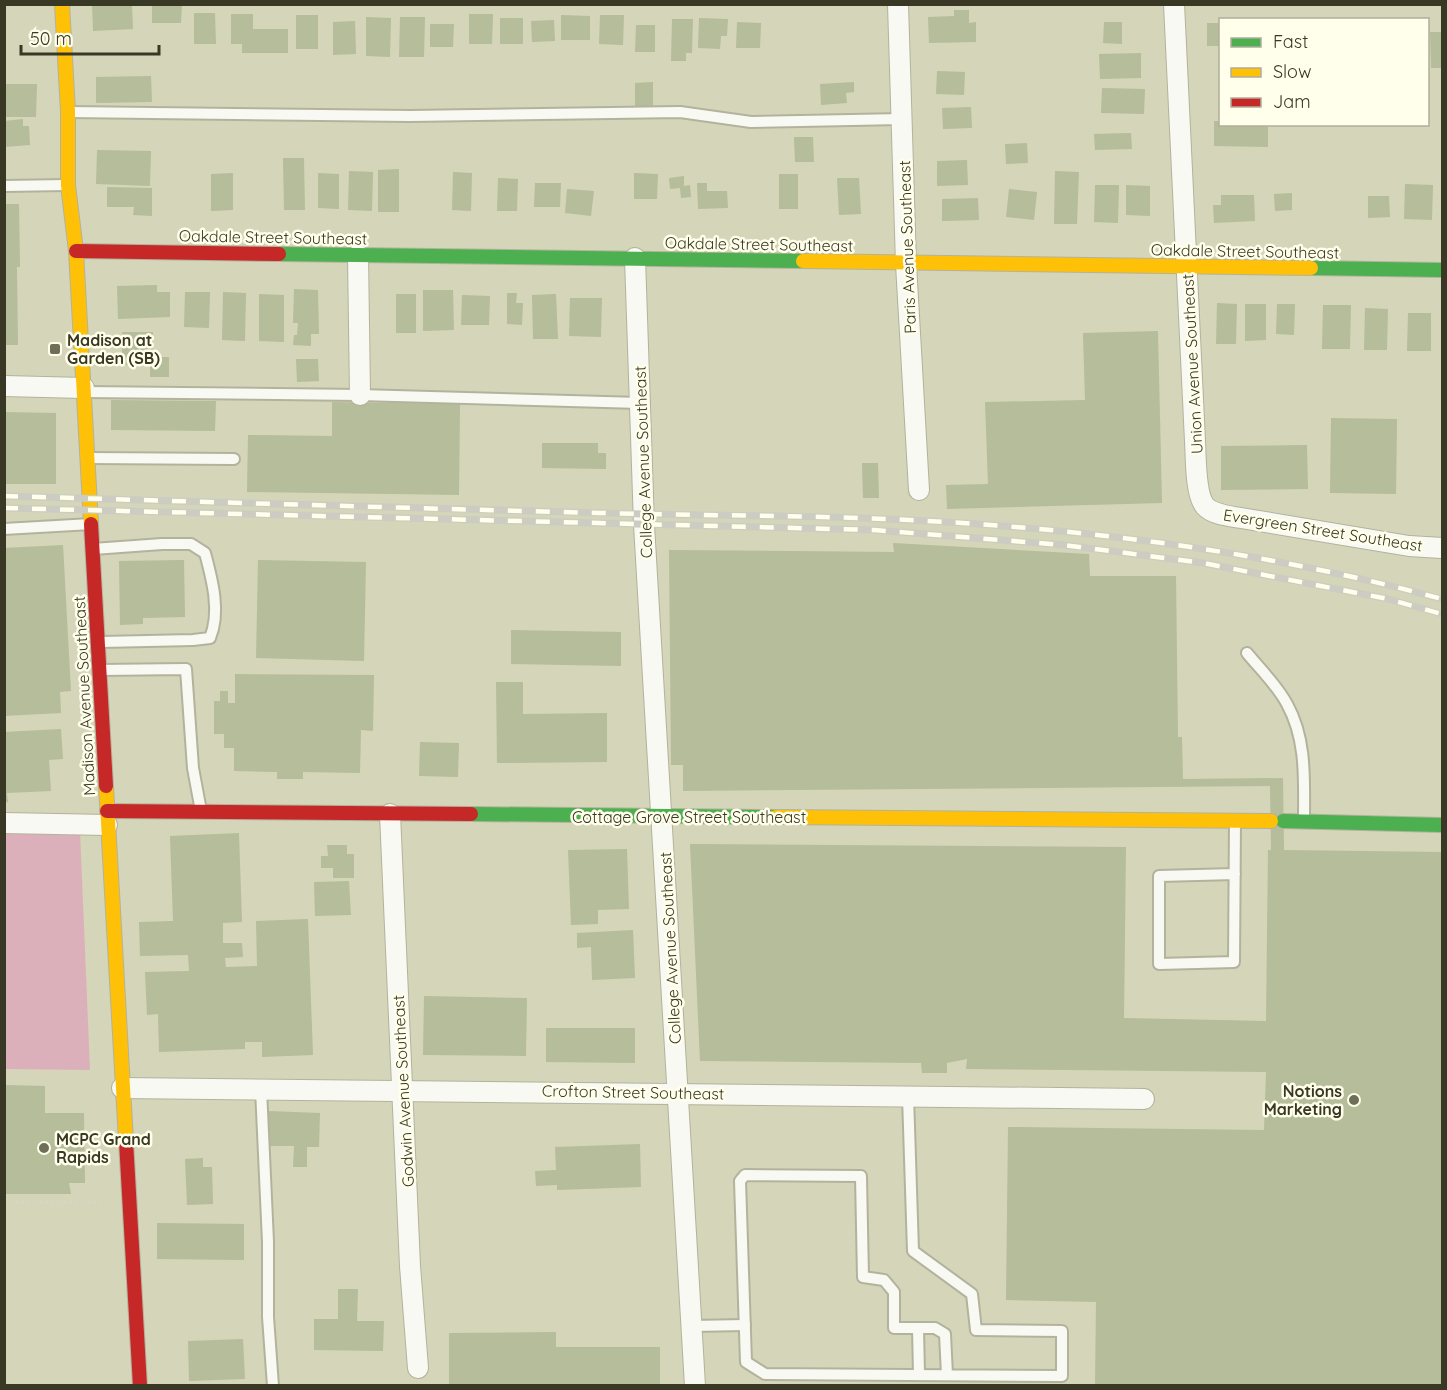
<svg xmlns="http://www.w3.org/2000/svg" width="1447" height="1390" font-family="Quicksand,sans-serif">
	<style>
		.green { fill: #dcb0ba }
		.building { fill: #b5bd9a }
		.lines { fill: none; stroke-linecap: round; stroke-linejoin: round }
		.lane-casing { stroke: #b3b39d; stroke-width: 14 }
		.street-casing { stroke: #b3b39d; stroke-width: 22 }
		.fast-casing { stroke: #b3b39d; stroke-width: 16 }
		.slow-casing { stroke: #b3b39d; stroke-width: 16 }
		.jam-casing { stroke: #b3b39d; stroke-width: 16 }
		.path { stroke: #d6d6cd; stroke-width: 3; stroke-dasharray: 1.5 4.5; stroke-linecap: butt }
		.lane { stroke: #f9f9f4; stroke-width: 10 }
		.street { stroke: #f9f9f4; stroke-width: 20 }
		.fast { stroke: #4caf50; stroke-width: 14 }
		.slow { stroke: #ffc107; stroke-width: 14 }
		.jam { stroke: #c62828; stroke-width: 14 }
		.rail-casing { stroke: #ccccc3; stroke-width: 7 }
		.rail { stroke: #ffffeb; stroke-width: 4.5; stroke-dasharray: 14; stroke-linecap: butt }
		.poi-dot { fill: #6f6f58; stroke: #ffffeb; stroke-width: 2 }
		.labels { text-anchor: middle; dominant-baseline: central; stroke-width: 5; stroke-linejoin: round; paint-order: stroke }
		.street-label { font-size: 16px; fill: #383824; stroke: #ffffeb }
		.poi-label { font-size: 16px; font-weight: bold; fill: #383824; stroke: #ffffeb; text-anchor: start }
	</style>
	<rect width="100%" height="100%" fill="#d5d5b9"/>
	<path class="green" d="M5 829 80 831 90 1070 5 1069Z"/>
	<g class="building">
		<path d="M92 4H132L133 29 93 31Z"/>
		<path d="M152 4H182L181 23H152Z"/>
		<path d="M954 10H969V23L976 22V42L929 43 928 17 954 16Z"/>
		<path d="M194 13H215L216 44H194Z"/>
		<path d="M231 14H253V29H288V53H242V44H231Z"/>
		<path d="M469 14H493L492 44H469Z"/>
		<rect x="296" y="15" width="22" height="34"/>
		<path d="M561 15 590 16V40H561Z"/>
		<path d="M600 15H624L623 45 599 44Z"/>
		<path d="M366 17 391 18 390 57 366 56Z"/>
		<path d="M400 17H425L424 57H399Z"/>
		<rect x="500" y="18" width="23" height="26"/>
		<path d="M699 18 728 19 727 36H721L720 49 698 48Z"/>
		<path d="M672 19H693L692 53H686V61H671Z"/>
		<path d="M554 20 555 41 532 42 531 21Z"/>
		<path d="M355 21 356 54 333 55V22Z"/>
		<path d="M737 22 761 23 760 48H736Z"/>
		<path d="M1104 22H1122V44L1103 43Z"/>
		<rect x="1207" y="23" width="13" height="23"/>
		<path d="M430 24H454L453 47H430Z"/>
		<path d="M636 25H655V52H635Z"/>
		<path d="M1430 32H1442V68H1431Z"/>
		<path d="M1141 53V78L1100 79 1099 54Z"/>
		<path d="M937 71 965 72 964 95 936 94Z"/>
		<path d="M151 76 152 102 96 103V77Z"/>
		<path d="M653 82V110H635V83Z"/>
		<path d="M854 82V92L846 93 847 103 821 105 820 84Z"/>
		<path d="M4 84H37L36 117H4Z"/>
		<path d="M1102 88 1145 89 1144 114 1101 113Z"/>
		<path d="M971 107 972 128 943 129 942 108Z"/>
		<path d="M23 119V126H29L30 145 4 147V121Z"/>
		<path d="M1214 121H1220V124H1268V147L1214 146Z"/>
		<path d="M1131 133 1132 149 1095 150 1094 134Z"/>
		<path d="M794 137H813L814 162H795Z"/>
		<path d="M1027 143 1028 163 1006 164 1005 144Z"/>
		<path d="M97 150 151 151 150 186 96 184Z"/>
		<path d="M283 158H304L305 210H284Z"/>
		<path d="M967 160 968 185 937 186V161Z"/>
		<path d="M399 169V212H378V170Z"/>
		<path d="M349 171 373 172 372 211 348 210Z"/>
		<path d="M1055 171 1079 172 1077 224H1054Z"/>
		<path d="M453 172 472 173 471 211 452 210Z"/>
		<path d="M233 173V210L211 211V174Z"/>
		<path d="M318 173 339 174V209L318 208Z"/>
		<path d="M634 173 658 174 657 199H634Z"/>
		<rect x="779" y="174" width="19" height="35"/>
		<path d="M684 176V186L690 185 691 197 681 198 680 188 670 189 669 178Z"/>
		<path d="M498 178 518 179 517 211H497Z"/>
		<path d="M837 178H859L861 214 839 215Z"/>
		<path d="M535 183H561L560 207H534Z"/>
		<path d="M697 183H707V191H727L728 208 698 209Z"/>
		<path d="M1405 184 1433 185 1432 220 1404 219Z"/>
		<path d="M1095 185H1119L1118 223 1094 222Z"/>
		<path d="M1126 185 1150 186V216L1126 215Z"/>
		<path d="M107 187 152 188V216L133 215 134 207H107Z"/>
		<path d="M567 189 594 191 591 216 565 213Z"/>
		<path d="M1009 189 1037 192 1034 220 1006 217Z"/>
		<path d="M1292 193V210L1275 211 1274 194Z"/>
		<path d="M1221 195H1254L1255 221 1214 223 1213 205H1221Z"/>
		<path d="M1368 196H1389L1390 217 1368 218Z"/>
		<path d="M978 198 979 220 942 221V199Z"/>
		<path d="M4 204H19L20 267H17L18 345H4Z"/>
		<path d="M157 285V292H170V317L118 319 117 286Z"/>
		<path d="M294 289 318 290 319 334H311V346L293 345 294 335H297L298 323H293Z"/>
		<path d="M423 290H453L454 330 423 331Z"/>
		<path d="M185 292H210L209 328 184 327Z"/>
		<path d="M223 292 246 293 245 341 222 340Z"/>
		<path d="M507 293H517L516 303H523L522 325 507 324Z"/>
		<path d="M259 294 284 295V342L259 341Z"/>
		<rect x="396" y="294" width="20" height="39"/>
		<path d="M556 294 558 339H533L532 295Z"/>
		<path d="M462 295 490 296 489 325H461Z"/>
		<path d="M570 298H602L601 337 569 336Z"/>
		<path d="M1217 303 1237 304 1236 344H1216Z"/>
		<path d="M1245 304H1266V340L1245 341Z"/>
		<path d="M1277 304H1295L1294 335 1276 334Z"/>
		<path d="M1323 305H1351L1350 349H1322Z"/>
		<path d="M1365 308 1388 309 1387 350H1364Z"/>
		<path d="M1408 313H1431V351H1407Z"/>
		<path d="M1158 331 1162 503 947 509 946 485 988 484 985 402 1085 400 1083 333Z"/>
		<path d="M122 332H153L152 357H169V377H150V365H122Z"/>
		<path d="M296 359H318L319 381 297 382Z"/>
		<path d="M111 400 216 401 215 431 111 430Z"/>
		<path d="M332 402 460 404 459 495 247 492 248 435 332 436Z"/>
		<path d="M4 412 56 413V484H4Z"/>
		<path d="M1331 418 1397 419 1396 494 1330 493Z"/>
		<path d="M542 443H598V453H606V469L542 468Z"/>
		<path d="M1307 445 1308 489 1221 490V446Z"/>
		<path d="M862 463H878L879 498H863Z"/>
		<path d="M893 543 1089 554 1090 576H1176L1178 737H1182L1183 779 1283 778 1284 850 1442 852V1386H1095L1096 1302 1006 1300 1008 1127 1264 1130 1266 1072 966 1069 967 1059 947 1063V1073H922L921 1063 700 1061 690 844 1126 847 1124 1018 1266 1021 1268 850H1271L1270 786 683 791V765H671L669 550 894 552Z"/>
		<path d="M63 545 71 691 60 692 61 713 4 716V548Z"/>
		<path d="M184 560 185 617 143 618V624L120 625 119 561Z"/>
		<path d="M258 560 366 562 364 661 256 658Z"/>
		<path d="M511 630 621 632V666L511 664Z"/>
		<path d="M235 674 374 675 373 731 361 730 360 773 303 772V779H277V772L234 771V748H224V734H214V701H220V691H228V703H235Z"/>
		<path d="M496 682H523V714L607 713V762L497 763Z"/>
		<path d="M61 729 63 759 49 760 51 791 7 793 8 802 4 803V732Z"/>
		<path d="M420 742 459 743 458 777 419 776Z"/>
		<path d="M239 833 242 922 223 923V943H242L243 957 225 958 226 967 257 966 256 921 308 919 313 1055 262 1057V1042H245V1049L159 1052 158 1014 147 1015 145 972 189 971 188 955 140 956 139 922 173 921 170 836Z"/>
		<path d="M327 845H347V854H354V878H333V868H321V856H328Z"/>
		<path d="M627 849 629 909 598 910V924L571 925 568 850Z"/>
		<path d="M349 881 351 915 315 916 314 882Z"/>
		<path d="M633 930 635 978 592 980 591 947 577 948V933Z"/>
		<path d="M424 996 527 998 526 1056 423 1055Z"/>
		<path d="M546 1028H635V1063L546 1062Z"/>
		<path d="M4 1085 45 1086V1113H84L85 1183H69L71 1194H4Z"/>
		<path d="M268 1111 320 1113 319 1147H307V1167H293L294 1146H267Z"/>
		<path d="M640 1144 641 1187 557 1190V1185L536 1186 535 1171 556 1170 555 1147Z"/>
		<path d="M203 1158V1167H212L213 1204 187 1205 185 1159Z"/>
		<path d="M157 1223 244 1224V1260L157 1259Z"/>
		<path d="M338 1289H358L357 1321H384L383 1351 314 1350V1319H338Z"/>
		<path d="M556 1332V1347H660V1386H449V1333Z"/>
		<path d="M243 1339 245 1379 189 1381 188 1341Z"/>
	</g>
	<g class="lines">
		<g class="lane-casing">
			<g id="lane">
				<path d="M68 112 410 116 680 112 751 122 902 119"/>
				<path d="M4 186 67 185"/>
				<path d="M84 392 360 395 640 403"/>
				<path d="M88 458 234 459"/>
				<path d="M4 529 91 524"/>
				<path d="M93 549 162 544H191L205 553C212 579 221 612 210 638L193 640 101 642"/>
				<path d="M1247 653C1260 669 1277 685 1287 704 1307 740 1304 781 1304 821"/>
				<path d="M99 670 186 669 193 768 201 811"/>
				<path d="M1235 874 1159 876V964L1234 962 1235 821"/>
				<path d="M261 1089 268 1242V1317L273 1386"/>
				<path d="M908 1096 913 1251 972 1294 976 1330 1062 1331V1376L765 1374 746 1362 740 1181 745 1175 861 1176 863 1277 884 1280 894 1292V1328H935L945 1334 947 1375"/>
				<path d="M692 1326 745 1325"/>
				<path d="M918 1328 919 1375"/>
			</g>
		</g>
		<g class="street-casing">
			<g id="street">
				<path d="M898 4 906 264 919 490"/>
				<path d="M1174 4 1195 441C1196 457 1195 494 1205 506 1213 515 1230 516 1241 518L1409 546 1442 548"/>
				<path d="M358 255 360 395"/>
				<path d="M635 258 644 525 695 1386"/>
				<path d="M4 386 84 388"/>
				<path d="M390 814 410 1266 418 1368"/>
				<path d="M4 823 107 825"/>
				<path d="M122 1088 1144 1099"/>
			</g>
		</g>
		<g class="fast-casing">
			<g id="fast">
				<path d="M279 254 803 261"/>
				<path d="M1311 268 1442 270"/>
				<path d="M471 814 776 817"/>
				<path d="M1283 821 1442 825"/>
			</g>
		</g>
		<g class="slow-casing">
			<g id="slow">
				<path d="M62 4 68 112V185L76 251 91 524"/>
				<path d="M803 261 1311 268"/>
				<path d="M106 786 126 1141"/>
				<path d="M776 817 1271 821"/>
			</g>
		</g>
		<g class="jam-casing">
			<g id="jam">
				<path d="M76 251 279 254"/>
				<path d="M91 524 106 786"/>
				<path d="M107 811 471 814"/>
				<path d="M126 1141 140 1386"/>
			</g>
		</g>
		<path class="path" d="M4 1202 104 1203"/>
		<use href="#lane" class="lane"/>
		<use href="#street" class="street"/>
		<use href="#fast" class="fast"/>
		<use href="#slow" class="slow"/>
		<use href="#jam" class="jam"/>
		<g class="rail-casing">
			<g id="rail">
				<path d="M4 496C217 502 430 509 643 514 755 516 866 516 977 524 1133 535 1291 558 1442 599"/>
				<path d="M4 508 874 530 1064 545 1203 563 1388 599 1442 614"/>
			</g>
		</g>
		<use href="#rail" class="rail"/>
	</g>
	<g class="poi-dot">
		<rect x="49" y="343" width="12" height="12" rx="3"/>
		<circle cx="1354" cy="1100" r="6"/>
		<circle cx="44" cy="1148" r="6"/>
	</g>
	<g class="labels">
		<g class="street-label">
			<text transform="translate(273 237) rotate(1)">Oakdale Street Southeast</text>
			<text transform="translate(759 244) rotate(1)">Oakdale Street Southeast</text>
			<text transform="translate(907 247) rotate(-92)">Paris Avenue Southeast</text>
			<text transform="translate(1245 251) rotate(1)">Oakdale Street Southeast</text>
			<text transform="translate(1192 364) rotate(-93)">Union Avenue Southeast</text>
			<text transform="translate(643 462) rotate(-92)">College Avenue Southeast</text>
			<text transform="translate(1323 530) rotate(9)">Evergreen Street Southeast</text>
			<text transform="translate(84 696) rotate(-93)">Madison Avenue Southeast</text>
			<text x="689" y="817">Cottage Grove Street Southeast</text>
			<text transform="translate(670 948) rotate(-93)">College Avenue Southeast</text>
			<text transform="translate(403 1091) rotate(-93)">Godwin Avenue Southeast</text>
			<text transform="translate(633 1092) rotate(1)">Crofton Street Southeast</text>
		</g>
		<g class="poi-label">
			<text x="67" y="340">Madison at<tspan x="67" dy="18">Garden (SB)</tspan></text>
			<text x="1342" y="1091" text-anchor="end">Notions<tspan x="1342" dy="18">Marketing</tspan></text>
			<text x="56" y="1139">MCPC Grand<tspan x="56" dy="18">Rapids</tspan></text>
		</g>
	</g>
	<rect width="1447" height="1390" fill="none" stroke="#383824" stroke-width="12"/>
	<rect x="1219" y="18" width="210" height="108" fill="#ffffeb" stroke="#afaf9b" stroke-width="1.5"/>
	<rect x="1231" y="38" width="30" height="9" fill="#4caf50" stroke="#afaf9b" stroke-width="1.5"/>
	<text x="1273" y="48" font-size="18" fill="#383824">Fast</text>
	<rect x="1231" y="68" width="30" height="9" fill="#ffc107" stroke="#afaf9b" stroke-width="1.5"/>
	<text x="1273" y="78" font-size="18" fill="#383824">Slow</text>
	<rect x="1231" y="98" width="30" height="9" fill="#c62828" stroke="#afaf9b" stroke-width="1.5"/>
	<text x="1273" y="108" font-size="18" fill="#383824">Jam</text>
	<path d="M21 45v9h138v-9" fill="none" stroke="#383824" stroke-width="3"/>
	<text x="30" y="45" font-size="18" fill="#383824" stroke="#ffffeb" stroke-width="4.5" paint-order="stroke">50 m</text>
</svg>
